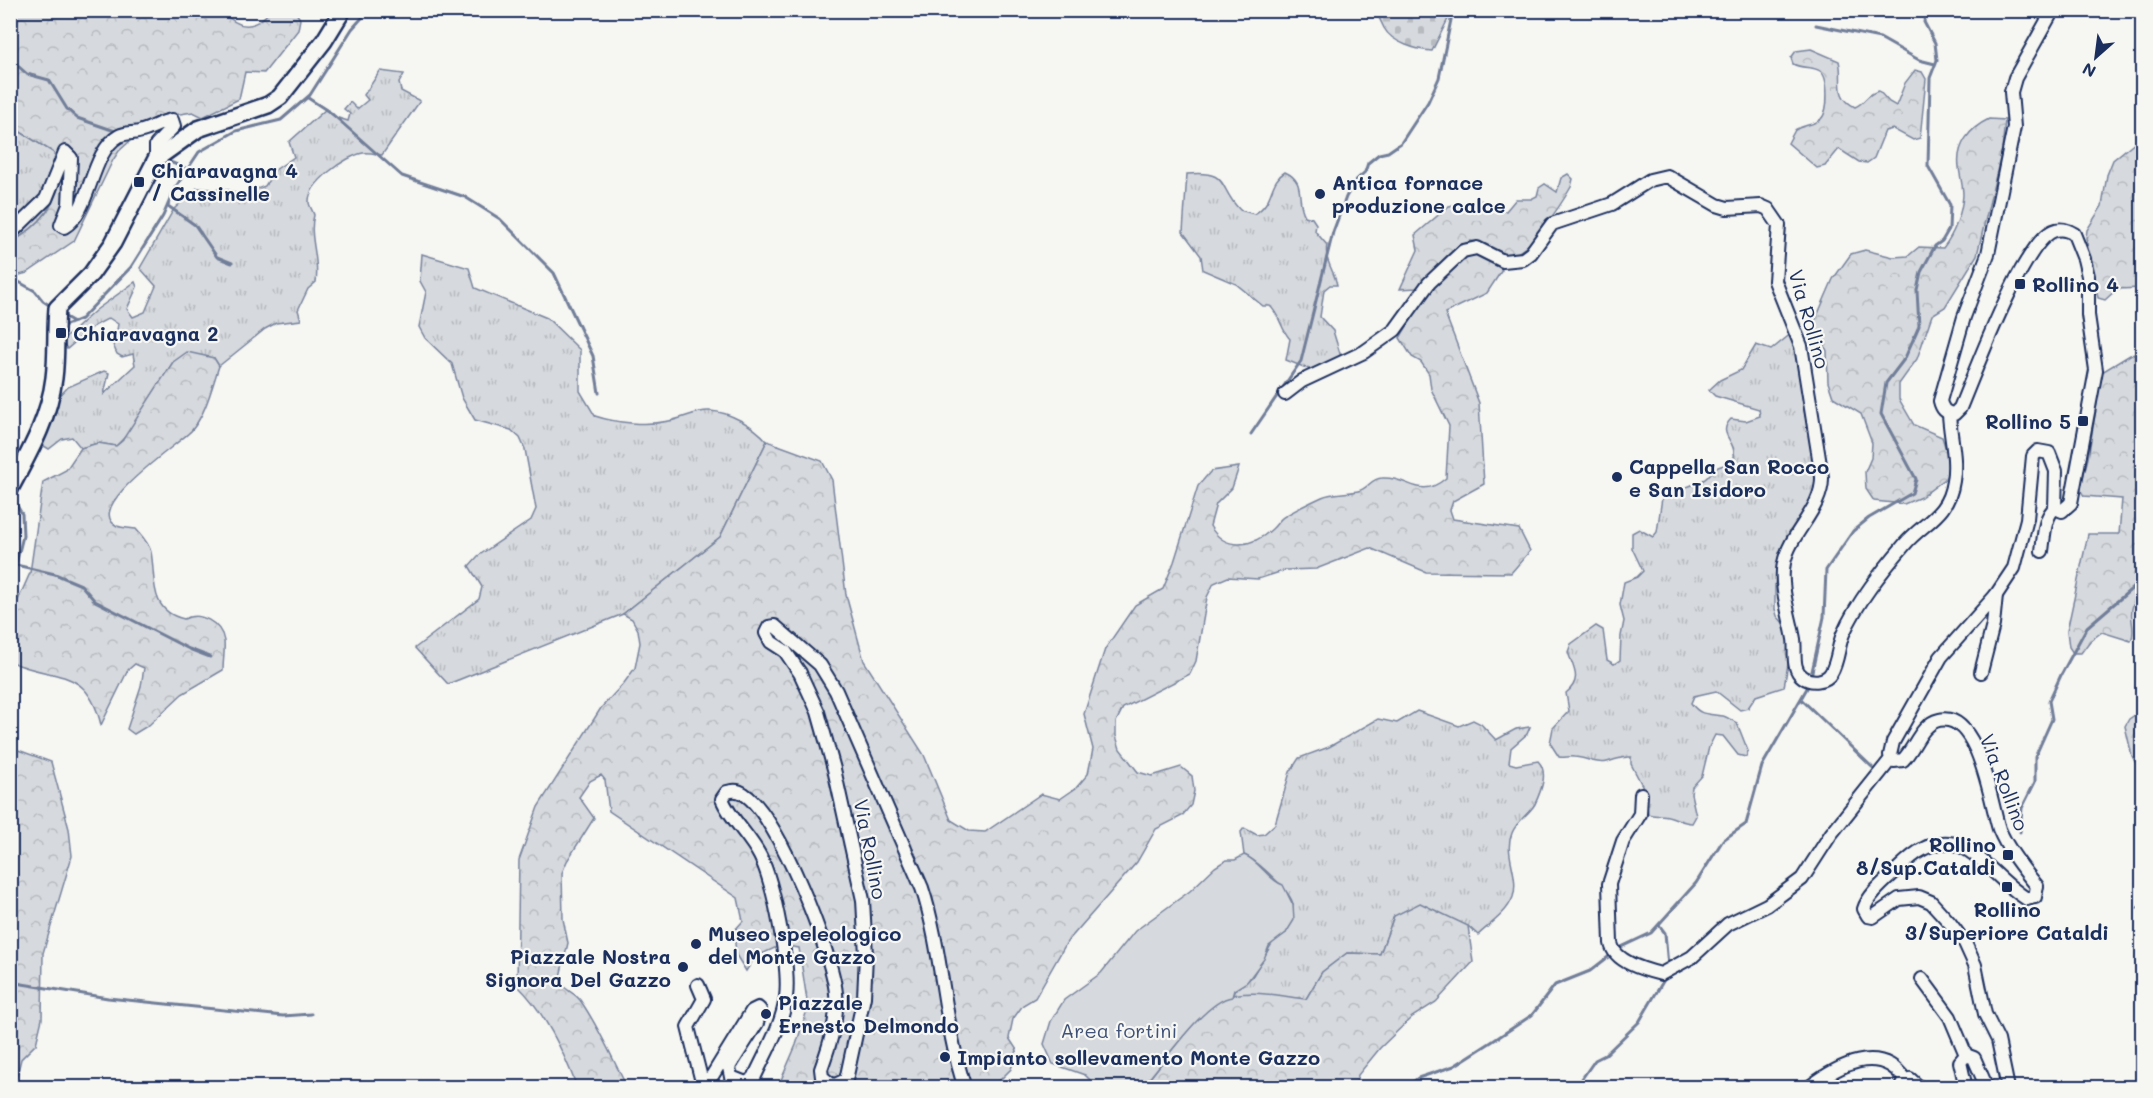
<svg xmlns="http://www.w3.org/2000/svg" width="2153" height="1098" font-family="Mali,sans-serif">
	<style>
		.grass { fill: url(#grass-tufts); stroke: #78849e; stroke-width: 1.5 }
		.forest { fill: url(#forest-crowns); stroke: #78849e; stroke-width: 1.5 }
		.cemetery { fill: url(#cemetery-stones); stroke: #78849e; stroke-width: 1.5 }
		.park { fill: #d6d9dd; stroke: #78849e; stroke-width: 1.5 }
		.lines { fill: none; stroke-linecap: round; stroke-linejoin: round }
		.stream { stroke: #717e99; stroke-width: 3 }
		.minor-casing { stroke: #1b2f5e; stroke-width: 16 }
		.tertiary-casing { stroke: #1b2f5e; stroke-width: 20 }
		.minor { stroke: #f6f6f2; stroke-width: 12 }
		.tertiary { stroke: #f6f6f2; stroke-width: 15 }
		.poi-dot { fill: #1b2f5e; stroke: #f6f6f2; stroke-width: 2 }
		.labels { text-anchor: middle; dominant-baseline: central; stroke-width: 4.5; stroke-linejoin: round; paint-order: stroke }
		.poi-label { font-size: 20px; font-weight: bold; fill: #1b2f5e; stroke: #f6f6f2; text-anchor: start }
		.street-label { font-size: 20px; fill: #1b2f5e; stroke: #f6f6f2 }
		.park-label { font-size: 20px; fill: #405177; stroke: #f6f6f2 }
	</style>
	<defs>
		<pattern id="grass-tufts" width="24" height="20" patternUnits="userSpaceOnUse" patternTransform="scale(1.5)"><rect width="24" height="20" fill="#d6d9dd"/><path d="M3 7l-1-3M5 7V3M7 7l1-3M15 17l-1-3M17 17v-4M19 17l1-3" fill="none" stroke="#b7bbc0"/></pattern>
		<pattern id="forest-crowns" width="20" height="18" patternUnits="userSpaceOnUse" patternTransform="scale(1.5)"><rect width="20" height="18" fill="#d6d9dd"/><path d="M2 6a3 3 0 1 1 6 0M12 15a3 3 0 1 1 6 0" fill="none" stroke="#b7bbc0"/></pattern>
		<pattern id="cemetery-stones" width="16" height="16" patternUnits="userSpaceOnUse" patternTransform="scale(1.5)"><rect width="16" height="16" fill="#d6d9dd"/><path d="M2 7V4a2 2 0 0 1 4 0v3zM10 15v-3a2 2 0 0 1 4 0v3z" fill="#b7bbc0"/></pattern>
	</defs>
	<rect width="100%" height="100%" fill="#f6f6f2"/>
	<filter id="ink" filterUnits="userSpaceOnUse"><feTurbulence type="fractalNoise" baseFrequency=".0167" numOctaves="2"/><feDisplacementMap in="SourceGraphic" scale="12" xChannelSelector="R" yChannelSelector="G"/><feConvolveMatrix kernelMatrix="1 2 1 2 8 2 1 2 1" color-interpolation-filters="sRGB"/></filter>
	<g filter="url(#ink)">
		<g class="grass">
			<path d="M380 71 404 74 399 83 401 91 420 101 382 155C376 154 369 152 363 153 346 156 308 183 309 202 309 206 313 211 314 215 308 237 320 259 316 282L308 289 298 310 301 320 276 323 265 329 219 366 214 358 173 362 128 434 116 446 98 443 81 448 72 437 62 439 49 449 44 446 42 441 53 403 68 387 104 371 109 373 104 394 135 365 133 354 122 357 117 354 110 338 117 330 118 324 109 318 94 326 67 349 64 344 65 338 96 310 135 282 137 287 127 309 133 317 145 312 156 286 140 268 174 209 197 188 229 190 241 195 265 186 275 170 294 157 289 142 325 110 335 117 348 121 350 114 344 109 350 102 357 109 368 100 364 95Z"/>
			<path d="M11 126 53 152 62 168C58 205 42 224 11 243Z"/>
			<path d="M1285 172C1307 182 1295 199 1305 216L1312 218 1316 224 1315 231 1327 245C1324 261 1334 270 1337 285H1330L1324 290 1320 317 1333 331 1342 360 1316 372 1286 360 1290 339C1281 330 1280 315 1270 306H1263L1236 284 1203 270 1201 256 1183 232 1187 174C1231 170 1217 187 1240 210L1254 214C1275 203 1268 182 1285 172Z"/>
			<path d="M422 254 469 268 475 288 547 318 580 350V391L595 416C616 423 646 426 669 421 682 419 697 410 710 411 730 412 754 426 767 441L720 537 623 614 448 684 415 648 479 599 482 587 469 566 478 556 531 520 536 509 525 449 520 438 511 430 475 420 462 398 452 364 425 338 419 327 426 292 420 281Z"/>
			<path d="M1792 333 1802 366 1804 410 1816 467V485L1809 506 1780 557 1775 584V609L1777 616 1790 631 1791 647 1784 687 1756 696 1748 708 1740 710 1716 691 1694 696 1691 703C1701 717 1708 713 1723 716 1727 717 1733 721 1737 723L1748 751 1746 757 1738 755 1723 736 1715 735 1709 747 1702 776 1692 787 1691 794 1696 816 1692 823C1682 823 1677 818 1668 816 1661 814 1656 817 1648 814L1645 791 1631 764V757C1621 756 1616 760 1607 762 1596 765 1585 757 1574 757 1568 756 1565 758 1559 757L1550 743 1553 728 1569 711 1566 693C1583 679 1573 668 1568 652L1571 644 1596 626 1603 630 1607 660 1614 664 1620 660 1621 636 1624 621 1620 605 1624 582 1637 577 1643 571 1632 548V533L1639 529 1653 537 1657 532 1662 498C1675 489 1692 487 1705 479 1709 476 1711 472 1715 469 1721 464 1731 466 1734 457 1737 441 1716 434 1731 419L1746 421 1760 416 1759 409 1715 396 1709 390 1720 380 1741 370 1756 345 1771 350Z"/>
			<path d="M1417 711 1459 726 1473 720 1481 724 1496 740 1516 729 1530 727 1527 734 1511 748 1509 763 1516 765 1538 761C1549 772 1541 791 1535 804 1529 814 1517 821 1512 833 1503 854 1520 875 1513 897 1507 913 1490 924 1478 935L1468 926 1394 916 1380 954 1347 953 1322 972 1306 999 1253 994 1232 997 1234 990 1252 977 1274 940 1286 933C1288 925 1294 913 1293 905 1292 892 1256 860 1244 855L1241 832 1244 828 1257 835 1264 834 1275 824 1290 772 1299 758 1329 747 1378 719 1397 723Z"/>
		</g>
		<g class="forest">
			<path d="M11 11H223C239 31 255 29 270 11H295L300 19 298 30 264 73 245 72 239 99 203 117 193 112 160 117 140 132 119 151 113 160 74 241 27 273 16 276 11 274V243C42 224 58 205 62 168L53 152 11 126Z"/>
			<path d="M1811 49 1839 61C1844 80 1833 96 1855 107 1865 103 1867 93 1879 91L1889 102 1896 106 1905 83 1915 70 1922 72 1926 79 1920 138 1913 140 1893 129 1885 131 1874 158 1867 163 1859 162 1839 149 1825 166 1817 168 1788 143 1795 130C1803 125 1815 125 1821 119 1829 111 1829 77 1820 71 1813 66 1802 69 1793 64L1791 58 1796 51Z"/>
			<path d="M1989 119 2005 120 2002 150 1977 255 1945 307 1932 315 1917 359 1899 384V399L1914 425 1942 437 1951 465 1945 479 1921 497 1904 504 1874 501 1866 489 1865 472 1871 458 1872 443 1861 414 1833 397 1828 382 1827 351 1814 323 1833 279 1851 254 1865 250 1893 257 1908 256 1919 247 1943 248C1954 234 1962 213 1963 195 1963 185 1960 177 1959 167 1956 145 1970 128 1989 119Z"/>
			<path d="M2142 136V288L2117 289 2105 300 2098 298 2086 238 2087 230 2102 206 2107 175 2113 160Z"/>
			<path d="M1568 174 1573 179 1571 187C1562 203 1529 254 1510 255 1497 255 1484 244 1471 241 1446 250 1436 270 1417 288L1400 289 1418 250 1415 235 1449 206 1480 200 1499 211H1506L1516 199H1531L1537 196 1539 188 1545 184 1557 192 1561 178Z"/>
			<path d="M1477 254 1491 259 1502 270 1487 293 1445 313 1479 403 1484 484 1453 501 1450 510 1453 519 1519 529 1530 551 1511 573 1426 572 1370 548 1316 569 1286 570 1258 579 1228 577 1214 583 1207 597 1196 661 1190 674 1123 708 1116 722V736L1120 749 1138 772 1152 776 1181 767 1192 776 1194 791 1191 805 1182 816 1156 829 1137 862 1067 942 1035 998 1023 1005 1013 1019 1009 1038 1017 1050 1011 1069 993 1087H778L796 1045 808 1007 799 948 781 945 755 957 746 971 736 955 734 931 743 921 738 898 609 811 605 780 601 775 590 781 579 797 594 818 567 861 562 873 563 919 568 943 559 981C564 990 574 992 580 1000 599 1027 612 1058 627 1087H577C563 1051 545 1012 517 985L519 860 538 807 601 708 624 683 635 668 640 643 638 630 632 619 623 614 720 537 767 441 822 461 832 480 846 595 864 661 924 755 951 820 969 831 985 832 1041 794 1060 799 1076 788 1088 774 1093 749 1084 714 1105 649 1135 605 1163 589 1174 562 1198 486 1211 471 1239 467 1232 488 1216 504 1210 526C1225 552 1253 547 1272 529 1277 525 1279 519 1285 516 1297 509 1309 503 1322 497 1333 492 1346 494 1358 491 1368 489 1371 478 1382 478 1409 476 1419 501 1446 478L1449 426 1431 389 1429 374 1421 362 1412 357 1400 338C1417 310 1443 261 1477 254Z"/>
			<path d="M187 352 214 358 219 366C212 387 206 413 192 430 181 443 81 507 117 526 122 528 130 528 136 529 142 536 149 543 151 552 156 578 148 611 184 619 199 611 221 622 224 641 225 650 223 661 223 670L182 694 149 725 134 734 127 729 141 686 144 668 135 664 128 670 101 725C87 665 54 681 11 662V616L30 573 43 482 66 470 81 448 98 443 116 446 122 441 173 362Z"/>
			<path d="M2142 353V600L2133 605C2128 618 2137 629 2131 641L2102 632 2090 641 2081 653H2073L2069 647 2067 631 2088 534H2119L2122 499 2084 496 2080 489 2088 458 2102 372 2130 355Z"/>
			<path d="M2135 715 2142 722V775L2132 756 2125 726 2129 719Z"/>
			<path d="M10 747 51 762 69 829 72 856 43 953 42 1019 36 1044 21 1059 14 1088 10 1087Z"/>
			<path d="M1420 903 1468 926 1473 962 1436 1002 1412 1017 1380 1048 1358 1075 1355 1087 1142 1088C1158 1069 1204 1005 1222 998 1247 988 1280 996 1306 999L1322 972 1347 953 1380 954 1394 916Z"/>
		</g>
		<path class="cemetery" d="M1375 11H1452L1432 51C1417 50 1392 43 1384 28 1381 21 1379 17 1375 11Z"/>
		<path class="park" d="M1244 855C1260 861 1268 880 1283 885L1293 905 1294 920 1286 933 1269 946 1264 959 1247 982 1234 990 1232 997C1205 1000 1162 1065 1142 1087H1097L1085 1075 1053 1064 1044 1044 1051 1021 1064 1000 1101 973 1135 931 1190 891 1215 867 1226 860H1235Z"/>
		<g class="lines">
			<g class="stream">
				<path d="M1816 25 1880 38 1919 60 1935 64"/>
				<path d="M10 59 27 74 49 80 67 109 77 118 118 132"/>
				<path d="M308 98 331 113 402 176 465 197 500 219 554 273 593 356 599 393"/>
				<path d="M170 162 187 169"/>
				<path d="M168 206 195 225 217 257 232 263"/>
				<path d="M10 277 35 291 43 301 52 307"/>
				<path d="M62 315 74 322"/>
				<path d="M61 327 81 319 131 267 163 216 175 188 199 152 236 131 281 120 310 95 352 29 369 10"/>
				<path d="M1251 434 1301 361 1333 232 1346 197 1355 181 1365 172 1368 163 1379 154 1388 152 1401 143 1428 102 1439 78 1453 10"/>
				<path d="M16 565 55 574 81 585 95 601 189 649 210 657"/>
				<path d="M10 588 23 536 22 514 13 499"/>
				<path d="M1811 676 1824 617 1826 570 1853 531 1869 518 1912 493 1916 479 1881 414 1886 383 1905 358 1919 326 1917 290 1921 272 1935 246 1942 241 1949 229 1950 205 1928 166 1930 78 1937 60 1935 43 1924 22 1926 10"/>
				<path d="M1802 700 1872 767"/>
				<path d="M2020 832 2022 808 2035 782V757L2052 719 2049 701 2061 675 2087 627 2142 580"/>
				<path d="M2138 908 2142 904"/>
				<path d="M1659 925 1665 933 1668 966"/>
				<path d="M1617 949 1651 933 1696 883 1723 840 1746 824 1762 766 1810 683"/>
				<path d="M10 982 108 998 283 1016 311 1014"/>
				<path d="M1406 1088 1418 1078 1454 1066 1493 1041 1532 1015 1555 985 1590 971 1612 954"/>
				<path d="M1569 1088 1581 1080 1595 1060 1605 1055 1639 1022 1665 978"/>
			</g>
			<g class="minor-casing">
				<g id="minor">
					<path d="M10 234 46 199 65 152 71 158 69 205 61 225 64 227C91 212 90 152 119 136 126 132 135 134 142 131 153 128 160 122 172 120L174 126 156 145V159"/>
					<path d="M1285 394 1302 381 1364 352 1395 330 1429 283 1463 251 1477 248 1503 261 1523 259 1531 253 1552 224 1612 204 1650 180 1667 176 1717 205 1727 208 1761 206 1768 209 1779 225 1775 281 1801 346 1822 477C1823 509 1790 532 1784 563 1779 586 1790 616 1794 639 1796 652 1791 669 1803 677 1811 683 1826 682 1831 673 1838 662 1838 646 1843 634 1857 602 1882 571 1905 544 1925 521 1948 516 1953 481 1957 459 1950 436 1949 414"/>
					<path d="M2042 551C2044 538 2044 516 2055 508"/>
					<path d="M1981 672 1993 625 1996 595"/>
					<path d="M1641 794 1640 814 1623 841 1609 884 1611 943C1614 962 1645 970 1661 974L1692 957 1728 924 1767 905 1802 879 1831 834 1891 759"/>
					<path d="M1922 979 1950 1017 1966 1055"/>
					<path d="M698 985 704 999 688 1027 701 1078 707 1080 712 1076 752 1011 758 1008 760 1010 757 1023 729 1067 731 1077 746 1083 754 1078C765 1054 783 1024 786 997 790 967 774 883 760 856 750 836 731 820 722 799L727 792C733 790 739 790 744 794 778 815 832 953 836 993 838 1020 830 1044 821 1069L822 1077 833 1086 846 1080 864 997 866 955 863 900 834 769 818 712 800 673 785 651 771 642 766 633 769 627 775 626 820 665 836 691 922 888C943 952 943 1023 965 1088"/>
					<path d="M1902 1085 1910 1079 1920 1088"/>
					<path d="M1808 1088C1837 1066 1880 1042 1905 1080"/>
					<path d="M1966 1088 1960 1062 1966 1055 1974 1058 1987 1088"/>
					<path d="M2008 1088 1998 1040 1985 1014 1975 965 1965 943 1950 923 1931 902 1919 897 1899 899 1873 917 1868 916 1864 909C1869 893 1888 879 1900 867 1959 808 1981 871 2027 899L2035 897 2037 886C2023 869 2007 849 1999 829 1991 805 1979 711 1939 720 1921 724 1915 748 1903 760L1894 761 1890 755 1893 742 1941 657 1996 595 2014 568 2027 519 2033 456 2038 451 2049 453 2056 471 2055 508 2062 511 2071 503 2096 370 2088 315V276L2084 259 2074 234C2068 230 2060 228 2053 231 2022 244 1974 375 1960 408L1954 414C1945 413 1942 409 1940 401L1964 317 1988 254 2014 127 2011 92 2015 78 2053 10"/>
				</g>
			</g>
			<g class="tertiary-casing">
				<path id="tertiary" d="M10 489C29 453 49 419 54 378 57 355 55 331 57 308L91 274 113 243 156 159 198 129 268 105 280 97 324 41 343 10"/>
			</g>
			<use href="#minor" class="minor"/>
			<use href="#tertiary" class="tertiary"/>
		</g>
	</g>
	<g class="poi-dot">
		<rect x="133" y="176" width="12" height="12" rx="3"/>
		<circle cx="1320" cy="194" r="6"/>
		<rect x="2014" y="278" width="12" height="12" rx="3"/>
		<rect x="55" y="327" width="12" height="12" rx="3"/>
		<rect x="2077" y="415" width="12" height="12" rx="3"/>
		<circle cx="1617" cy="477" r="6"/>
		<rect x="2002" y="849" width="12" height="12" rx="3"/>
		<rect x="2001" y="881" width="12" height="12" rx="3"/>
		<circle cx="696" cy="944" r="6"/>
		<circle cx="683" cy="967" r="6"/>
		<circle cx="766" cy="1014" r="6"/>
		<circle cx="945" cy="1057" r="6"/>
	</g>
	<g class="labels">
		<g class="poi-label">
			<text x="151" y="170">Chiaravagna 4<tspan x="151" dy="23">/ Cassinelle</tspan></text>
			<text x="1332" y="182">Antica fornace<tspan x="1332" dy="23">produzione calce</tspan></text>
			<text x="2032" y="284">Rollino 4</text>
			<text x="73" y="333">Chiaravagna 2</text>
			<text x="2071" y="421" text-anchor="end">Rollino 5</text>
			<text x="1629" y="466">Cappella San Rocco<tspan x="1629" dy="23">e San Isidoro</tspan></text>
			<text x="1996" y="844" text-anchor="end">Rollino<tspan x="1996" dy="23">8/Sup.Cataldi</tspan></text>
			<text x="2007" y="909" text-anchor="middle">Rollino<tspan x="2007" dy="23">3/Superiore Cataldi</tspan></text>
			<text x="708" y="933">Museo speleologico<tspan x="708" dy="23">del Monte Gazzo</tspan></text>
			<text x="671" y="956" text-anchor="end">Piazzale Nostra<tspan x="671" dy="23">Signora Del Gazzo</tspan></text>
			<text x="778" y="1002">Piazzale<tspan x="778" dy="23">Ernesto Delmondo</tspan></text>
			<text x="957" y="1057">Impianto sollevamento Monte Gazzo</text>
		</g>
		<g class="street-label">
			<text transform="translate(1810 319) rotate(74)">Via Rollino</text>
			<text transform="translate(2005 782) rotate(69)">Via Rollino</text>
			<text transform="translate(871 849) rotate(79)">Via Rollino</text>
		</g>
		<g class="park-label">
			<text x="1119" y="1030">Area fortini</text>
		</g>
	</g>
	<rect width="2153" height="1098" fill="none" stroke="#f6f6f2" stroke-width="36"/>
	<rect x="18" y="18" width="2117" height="1062" fill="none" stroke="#1b2f5e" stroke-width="2" filter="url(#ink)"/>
	<g transform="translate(2096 57) rotate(208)" stroke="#f6f6f2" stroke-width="4.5" paint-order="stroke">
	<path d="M0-4.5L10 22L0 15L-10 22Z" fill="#1b2f5e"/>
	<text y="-9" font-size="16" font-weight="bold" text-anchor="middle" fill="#1b2f5e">N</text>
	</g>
</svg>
